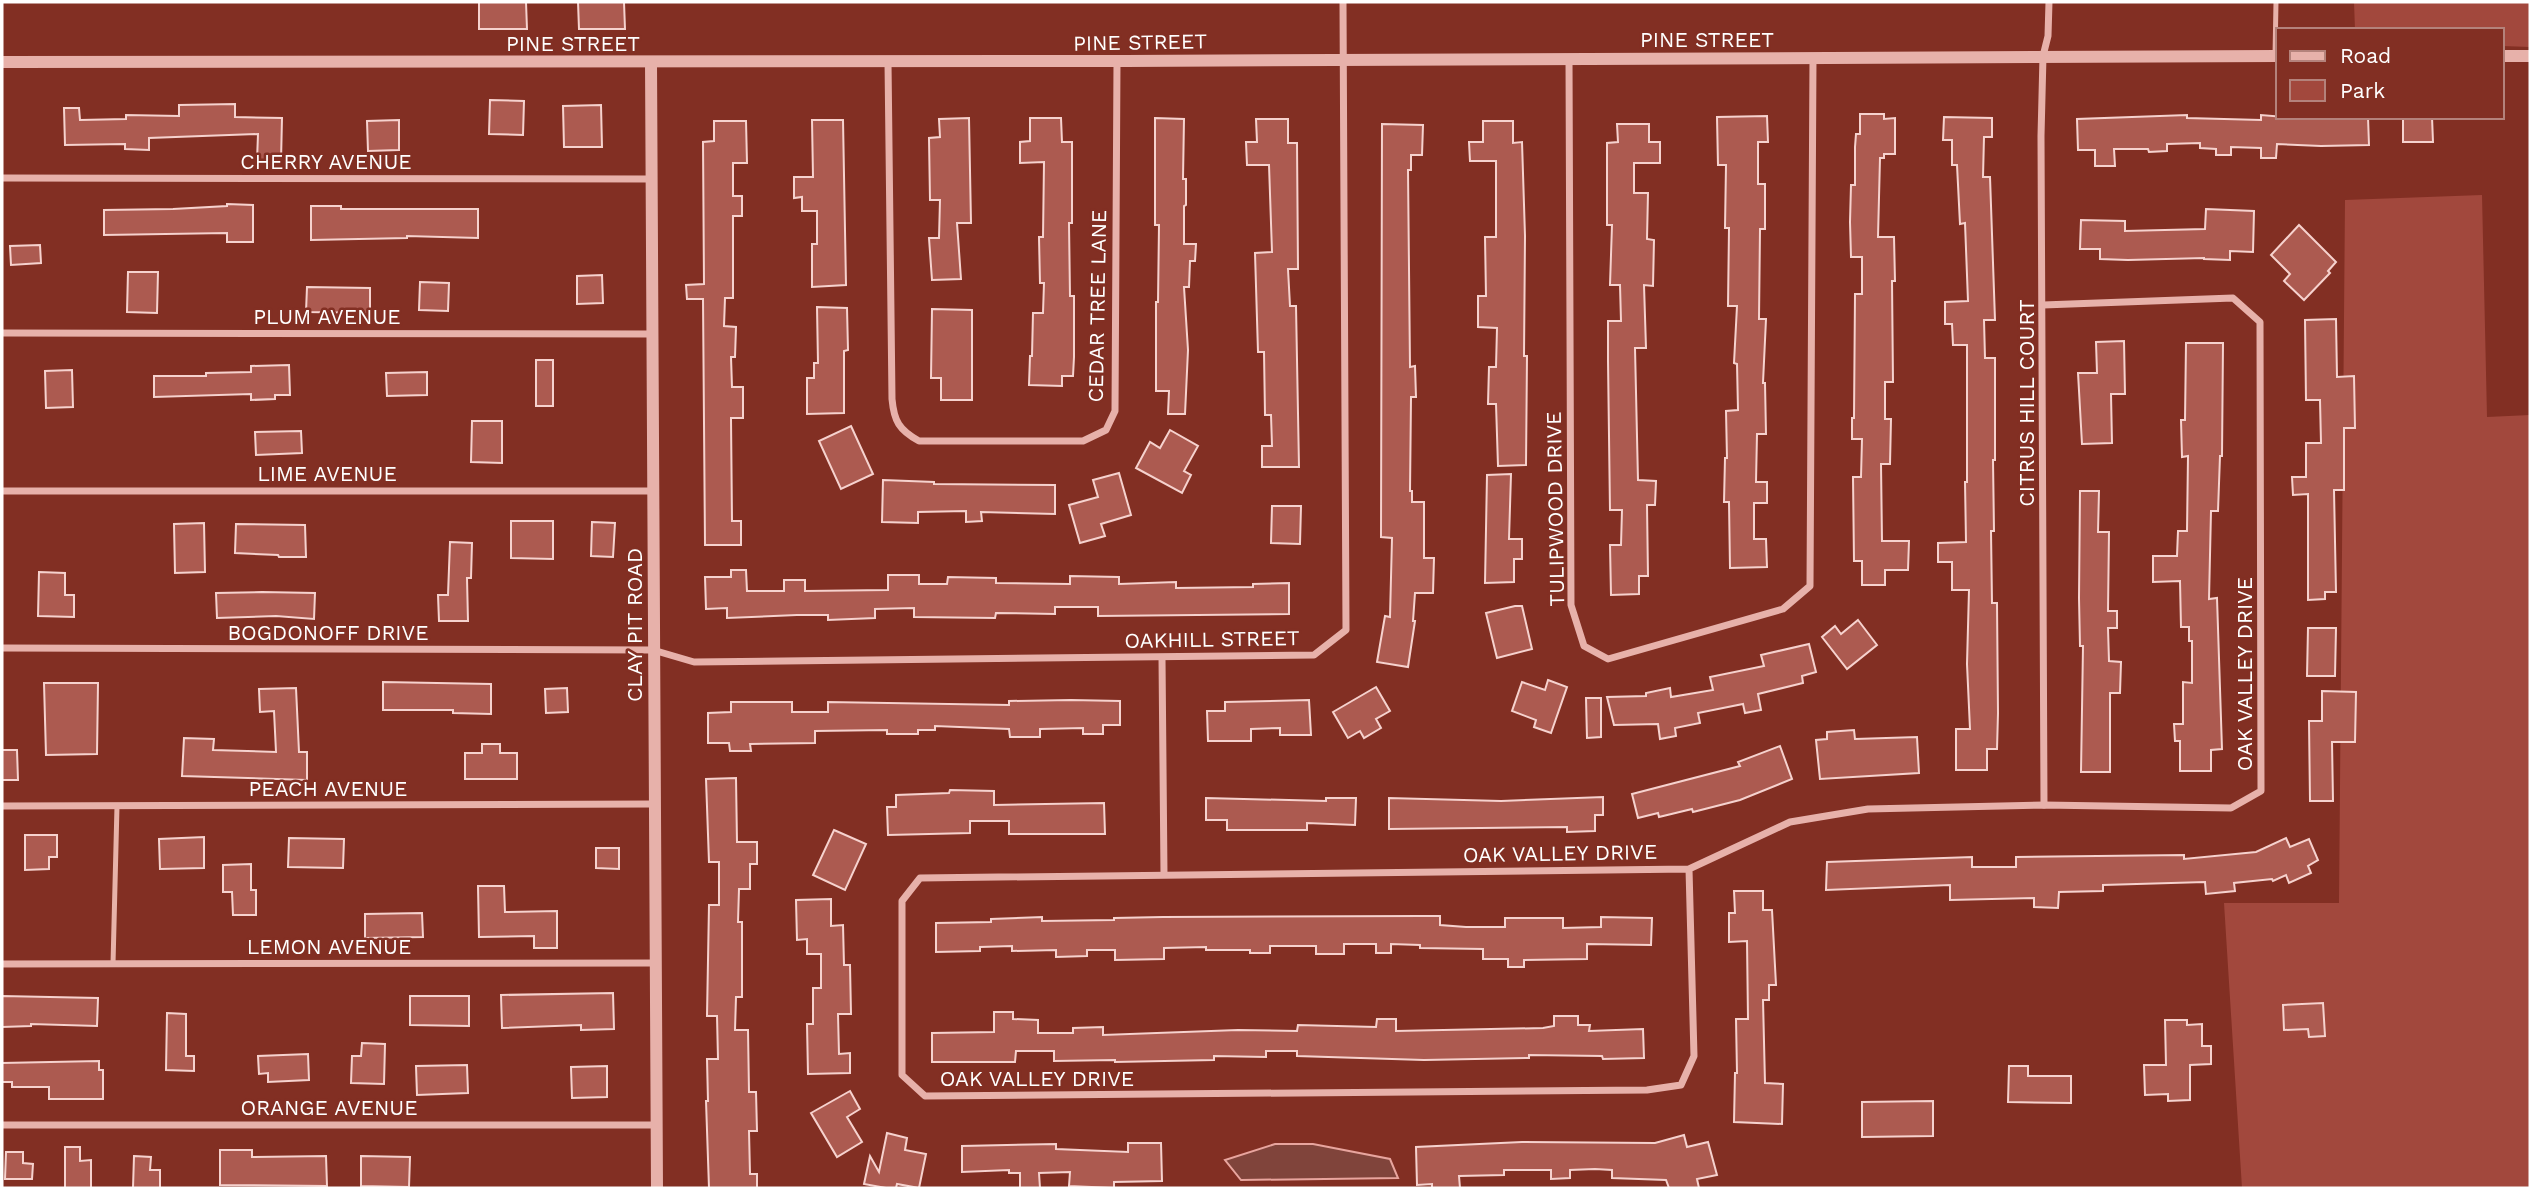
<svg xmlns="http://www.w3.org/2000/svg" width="2532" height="1190" font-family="'Work Sans',sans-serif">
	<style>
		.green { fill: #a2483d }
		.water { fill: #80443b; stroke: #e8a59e; stroke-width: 2 }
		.building { fill: #ac5a50; stroke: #f6d2ce; stroke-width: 2 }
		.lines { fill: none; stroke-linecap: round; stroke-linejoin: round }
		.service { stroke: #e7b1aa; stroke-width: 5 }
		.minor { stroke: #e7b1aa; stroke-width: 7 }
		.tertiary { stroke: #e7b1aa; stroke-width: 12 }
		.labels { text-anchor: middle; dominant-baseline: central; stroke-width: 5; stroke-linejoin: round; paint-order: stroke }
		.street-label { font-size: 21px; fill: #fff; stroke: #822f23 }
	</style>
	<rect width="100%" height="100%" fill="#822f23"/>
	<g class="green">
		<path d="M2354 2H2530V47L2502 46V30H2355Z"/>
		<path d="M2482 195 2487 417 2530 415V1188H2242L2224 903H2339L2345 200Z"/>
	</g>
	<path class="water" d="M1275 1144H1313L1390 1159 1398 1178 1241 1180 1225 1160Z"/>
	<g class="building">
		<path d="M479 2H526L527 29H479Z"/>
		<path d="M578 2H624L625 29H579Z"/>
		<path d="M490 100 524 101 523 135 489 134Z"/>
		<path d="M235 104V117L282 118 281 161H257L258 134 149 138V150L125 149V144L65 145 64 108H79L80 120 126 119V115L179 116V105Z"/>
		<path d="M601 105 602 147H564L563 106Z"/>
		<path d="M1860 114H1884V119L1895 118V154H1884V158H1880L1878 237H1894L1895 281H1892L1893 382H1885V419H1891L1890 464H1881L1882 541H1909L1908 570H1885V585H1862V561H1854L1853 477H1861L1862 439H1852V418H1854L1855 294H1862V257H1851L1850 222 1851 185H1855V147L1856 134H1860Z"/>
		<path d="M2187 115V118L2261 120V115L2309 119 2368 117 2369 145 2321 146 2277 144 2276 158H2261V148L2231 147V155H2216V149L2200 148V143L2167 144V151L2149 152 2148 149H2114L2115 166H2095V150H2078L2077 119Z"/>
		<path d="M1767 116 1768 142H1758V184H1765V229H1760L1759 319H1766L1763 383H1765L1766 434H1757L1756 482H1767V503H1754V539H1766L1767 567 1730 568 1729 502H1724L1725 458H1727L1726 411 1738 410 1737 364 1734 363 1737 306H1728L1729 228H1725L1726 165H1718L1717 117Z"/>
		<path d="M1944 117 1992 118V137H1984L1983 177H1990L1995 320H1984L1985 358H1995V460H1993L1994 531H1991L1992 603H1997L1998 713 1997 749H1987V770H1956V729H1970L1967 664 1969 590H1952V562H1938V543L1966 542 1965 482H1967V345H1953L1952 324H1945V302L1968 301 1965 223 1960 224 1957 165H1952V140H1943Z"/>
		<path d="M2403 117H2432L2433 142H2403Z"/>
		<path d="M969 118 971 223H957L961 279 932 280 929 238H939L940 200H930L929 138 940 137 939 119Z"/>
		<path d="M1030 118H1061L1062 142H1072V223H1069L1070 296H1074V357L1073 376H1062V386L1029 385 1030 356H1032L1033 313H1043L1044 283H1040L1039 237H1043L1044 162 1020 163V142L1030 141Z"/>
		<path d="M1155 118 1184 119 1183 179H1186V205L1184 206V244H1196L1195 261H1190L1189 287H1184L1188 350 1185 414H1168L1169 391H1156V302H1158L1159 225H1155Z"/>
		<path d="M1256 119H1288V143H1297L1298 269H1288L1290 306H1296L1299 467H1262V446H1272L1271 415H1265L1264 352H1258L1255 253 1272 252 1269 165H1247L1246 142H1257Z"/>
		<path d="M399 120V150L368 151 367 121Z"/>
		<path d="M812 120H843L846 285 812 287V244H817V211H802V197L794 198V177H813Z"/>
		<path d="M714 121H746L747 163H733V196H742V216H733V298H725L724 326 736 327 735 357H731L732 387H743V418H731L732 521H741V545H705L703 299H687L686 285 704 284 703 142 714 141Z"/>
		<path d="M1483 121H1513V143L1522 142 1525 236 1524 356H1527L1526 465 1498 466 1496 404H1488L1489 367H1496L1497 328 1478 327V296H1486L1485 237H1496V161H1470L1469 142H1483Z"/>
		<path d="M1382 124 1423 125 1422 155H1411V170H1408L1410 367 1415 366 1416 397H1411L1410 491H1412V502H1424V558H1434L1433 593H1415L1413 621H1415L1408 667 1377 662 1385 616 1390 617 1392 538 1381 537Z"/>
		<path d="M1617 124H1649V142H1660V163H1634V193H1648L1647 239 1654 240 1653 286 1644 285 1646 348H1635L1638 480 1656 481 1655 505H1647L1648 576H1639V594L1611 595 1610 545H1621L1622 510H1610L1608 361V321H1621L1620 285H1610L1612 225H1607V143L1618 142Z"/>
		<path d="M227 204 253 205V242H227V233L104 235V210L173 209 227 206Z"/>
		<path d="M311 206H341V209H478V238L407 236V238L311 240Z"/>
		<path d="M2206 209 2254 211 2253 252 2230 251V260L2204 259V258L2128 260 2100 259V249H2080L2081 220 2125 221V231L2205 229Z"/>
		<path d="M2299 225 2336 262 2328 271 2330 273 2304 300 2284 281 2290 274 2271 255Z"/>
		<path d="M40 245 41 263 11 265 10 246Z"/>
		<path d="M128 272H158L157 313 127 312Z"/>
		<path d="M602 275 603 303 577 304V276Z"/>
		<path d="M420 282 449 283 448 311 419 310Z"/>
		<path d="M307 287 370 288V313L306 312Z"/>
		<path d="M817 307 847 308 848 350 844 351V413L807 414V378H814V363H818Z"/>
		<path d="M932 309 972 310V400H941V378H931Z"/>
		<path d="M2336 319 2337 377 2354 376 2355 428H2344V490H2334L2336 592H2325V599L2308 600V494L2293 495 2292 477H2306V443H2321L2320 400H2306L2305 320Z"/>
		<path d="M2124 341 2125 394H2111L2112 443 2082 444 2078 373H2097L2096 342Z"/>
		<path d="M2186 343H2223L2222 456H2220L2218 511H2211L2209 599 2217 598 2222 749 2211 750V771H2180V741H2175L2174 724H2183V682L2192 683V641H2189V627H2181L2180 581 2153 582V556H2177L2178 531H2187L2188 456 2182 457 2181 420H2185Z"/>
		<rect x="536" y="360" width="17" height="46"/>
		<path d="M289 365 290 395H275V399L251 400V394L154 397V376H206V373L251 372V366Z"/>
		<path d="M72 370 73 407 46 408 45 371Z"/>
		<path d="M427 372V395L387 396 386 373Z"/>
		<path d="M472 421H502V463L471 462Z"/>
		<path d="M851 426 873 474 841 489 819 441Z"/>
		<path d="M1170 430 1198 446 1184 471 1191 475 1182 493 1136 468 1150 442 1160 448Z"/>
		<path d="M301 431 302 453 256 455 255 432Z"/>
		<path d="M1119 473 1131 515 1101 524 1105 536 1080 543 1069 505 1098 497 1093 480Z"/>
		<path d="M1511 474 1509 539H1522V559H1514V582L1485 583 1487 475Z"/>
		<path d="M883 480 934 482V484L1055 485V514L981 512 982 521 966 522V511L918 512V523L882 522Z"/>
		<path d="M2080 491H2099L2098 532H2109L2108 611H2117V628H2108L2109 661 2121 662 2120 693H2110V772H2081L2083 646H2080L2079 598Z"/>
		<path d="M1272 506H1301L1300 544 1271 543Z"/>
		<path d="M511 521H553V559L511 558Z"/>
		<path d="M592 522 615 523 613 557 591 556Z"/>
		<path d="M204 523 205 572 175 573 174 524Z"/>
		<path d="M236 524 305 525 306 557H279L278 555 235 553Z"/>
		<path d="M450 542 472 543 471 578H467L468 621H439L438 595H448Z"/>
		<path d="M731 570H746L747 591H784V580H805V591L888 590V575H919V584H947L948 577 996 578V583L1070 584V576L1119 577V584L1176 582V588L1253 587V584L1289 583V614L1098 616V607H1055V614L996 613 995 618 914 617V608L875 609V618L828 620V615H797L727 618V608L706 609 705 577H731Z"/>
		<path d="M39 572 65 573V595H74V617L38 616Z"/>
		<path d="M262 592 315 593 314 619 276 616 217 618 216 593Z"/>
		<path d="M1515 606H1522L1532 649 1497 658 1486 613Z"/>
		<path d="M1858 620 1877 645 1847 669 1822 637 1835 626 1841 634Z"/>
		<path d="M2308 628H2336L2335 676H2307Z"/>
		<path d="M1809 644 1816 672 1802 676 1803 683 1758 694 1761 710 1745 713 1743 704 1698 713 1700 723 1675 728 1676 736 1660 739 1658 724 1614 725 1607 697 1646 696V693L1670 688 1671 697 1713 690 1710 677 1764 666 1761 655Z"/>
		<path d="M1548 680 1567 687 1551 733 1534 727 1536 720 1512 711 1522 682 1545 690Z"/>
		<path d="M383 682 491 684V714L453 713V710H383Z"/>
		<path d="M44 683H98L97 754 46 755Z"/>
		<path d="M1376 687 1390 711 1376 719 1381 728 1364 738 1360 731 1348 738 1333 712Z"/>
		<path d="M296 688 299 752H307V780L182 776 184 738 214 739 213 750 276 752 274 711 260 712 259 689Z"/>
		<path d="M567 688 568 712 546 713 545 689Z"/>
		<path d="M2322 691 2356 692 2355 742H2332L2333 801H2310L2309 721H2322Z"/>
		<path d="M1586 698H1601V737L1587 738Z"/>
		<path d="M1071 700 1120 701V725H1103V734H1083V728L1040 729V737H1010L1009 729 935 726V730H918V734H887V730L815 731V743L750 744 751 751H730L729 743H708V713L731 712V702H792V712H828V702L1009 705V701Z"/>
		<path d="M1309 700 1311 735H1280V728L1251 729V741H1208L1207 711H1225V702Z"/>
		<path d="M1854 730 1855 739 1917 737 1919 773 1820 779 1816 740 1827 739V732Z"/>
		<path d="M482 744H500V753H517V779H465V753H482Z"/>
		<path d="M1780 746 1792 779 1740 800 1693 812 1692 809 1659 817 1658 813 1638 818 1632 794 1740 766 1738 762Z"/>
		<path d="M2 750H17L18 780H2Z"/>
		<path d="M736 778 737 842H757V864H750V889H739L738 922H742V997H736L735 1030H748L749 1092H756L757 1131H749L750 1174H757V1188H709L706 1101H708L707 1059H718L717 1016H707L709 905H719V862H709L706 779Z"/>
		<path d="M950 790 994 791V805L1104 803 1105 834H1009V821H970V833L888 835 887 807H896V795L949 793Z"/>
		<path d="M1603 797V815H1595V831L1567 832V827L1389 829V798L1501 801Z"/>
		<path d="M1206 798 1326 801V798H1356L1355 825 1307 823V830H1227V820H1206Z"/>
		<path d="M834 830 866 844 845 890 813 875Z"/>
		<path d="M25 835H57V857H49V869L25 870Z"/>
		<path d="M204 837V868L160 869 159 839Z"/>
		<path d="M289 838 344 839 343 868 288 867Z"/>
		<path d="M2286 838 2290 847 2309 839 2318 860 2308 866 2311 873 2289 883 2286 875 2273 881 2272 879 2234 883 2235 891 2206 894 2205 882 2103 885V891L2059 892 2058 908 2034 907V898L1950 900V885L1826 890 1827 862 1972 857V867H2016V857L2184 855V859L2256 852Z"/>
		<path d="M596 848H619V869L596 868Z"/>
		<path d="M251 864V890H256V915H233L232 892H223V865Z"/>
		<path d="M478 886H504L505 912 557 911V948H534V936L479 937Z"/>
		<path d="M1734 891H1763V910H1772L1776 985H1769V1000H1763L1765 1083 1783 1084 1782 1124 1734 1122 1735 1073H1737L1736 1019H1748L1747 941 1729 942V913H1735Z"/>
		<path d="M831 899V926L843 925 844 965H850L851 1014H838L839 1054 850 1053V1073L808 1074 807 1024H813V988H821V954H807V939L797 940 796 900Z"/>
		<path d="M422 913 423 937 365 938V914Z"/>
		<path d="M1421 916H1440V925L1466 927H1505V918H1563V928L1601 927V917L1652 918 1651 945 1587 944V959L1524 960V967H1508V959H1483V949L1420 948V945L1391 944V953H1376V944H1344V954H1316V946H1270V953H1250V950H1206V947L1164 948V959L1115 960V950H1087V956L1056 957V950L1012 951V946L980 947V951L936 952V923L991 922V919L1042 917V921L1114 920V918L1163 917Z"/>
		<path d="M613 993 614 1029 581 1030V1025L502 1028 501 995Z"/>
		<path d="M2 996 98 998 97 1026 31 1024V1026L2 1027Z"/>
		<path d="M410 996H469V1026L410 1025Z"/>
		<path d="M2323 1003 2325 1036 2309 1037 2308 1029 2284 1030 2283 1005Z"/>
		<path d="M994 1012H1013V1019L1038 1020V1033H1073V1028L1103 1027V1035L1238 1030 1297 1031 1298 1025 1376 1027 1377 1019H1396V1031L1543 1028 1554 1026V1016H1578V1025H1590L1589 1031 1643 1029 1644 1058 1603 1059 1602 1056 1529 1055V1058L1424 1060 1297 1056V1051H1266V1057L1214 1056V1060L1115 1062V1060L1054 1061V1051H1016L1015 1062H932V1033L994 1032Z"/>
		<path d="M167 1013 186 1014V1056H194V1071L166 1070Z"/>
		<path d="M2165 1020H2187V1025L2202 1024V1046H2211V1064L2190 1065V1100L2168 1101V1094L2145 1095 2144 1065H2166Z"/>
		<path d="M362 1043 385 1044 384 1084 351 1083 352 1056H361Z"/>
		<path d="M308 1054 309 1080 268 1082V1073L259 1074 258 1056Z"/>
		<path d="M99 1061V1070H103V1099H49V1087H12V1082H2V1063Z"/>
		<path d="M467 1065 468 1093 417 1095 416 1066Z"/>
		<path d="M607 1066V1097L572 1098 571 1067Z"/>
		<path d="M2009 1066H2028V1076H2071V1103L2008 1102Z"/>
		<path d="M850 1091 860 1109 847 1117 862 1142 837 1157 811 1113Z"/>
		<path d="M1933 1101V1136L1862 1137V1102Z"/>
		<path d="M887 1133 907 1138 905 1150 926 1154 919 1188 897 1184 896 1188H886L864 1184 870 1156 879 1172Z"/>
		<path d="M1684 1135 1687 1147 1708 1142 1717 1175 1697 1179 1699 1188H1669L1666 1180 1612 1178V1170L1595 1169 1570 1170V1178L1551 1179V1170H1504V1175L1459 1176 1460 1188H1432V1184L1417 1185 1416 1147 1522 1142 1655 1143Z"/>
		<path d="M1128 1143H1161L1162 1181 1114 1182V1188L1069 1186 1070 1172 1039 1173 1040 1188H1020V1173H1009V1170L962 1172V1146L1056 1144V1149L1128 1152Z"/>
		<path d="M65 1147H80V1161L91 1160V1188H65Z"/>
		<path d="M220 1150H252V1157L326 1156 327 1186 220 1185Z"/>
		<path d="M6 1152H23V1163L33 1164 32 1179H5Z"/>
		<path d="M134 1156 151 1157 150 1170H160V1188H133Z"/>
		<path d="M361 1156 410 1157 409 1187 361 1186Z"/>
	</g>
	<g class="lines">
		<g class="service">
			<path d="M2275 56 2276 2"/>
			<path d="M113 964 117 806"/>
		</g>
		<g class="minor">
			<path d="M1569 58 1571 605 1584 646 1608 659 1783 609 1810 586 1813 58"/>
			<path d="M888 62 892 399C894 421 899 430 919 441H1083L1106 430 1115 411 1117 62"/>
			<path d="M2 178 651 179"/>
			<path d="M2 333 652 334"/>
			<path d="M2 491H652"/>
			<path d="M2 648 653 650 694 662 1314 655 1346 630 1343 2"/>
			<path d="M1162 658 1164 874"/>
			<path d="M2044 805 2041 136 2043 56 2048 36 2049 2"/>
			<path d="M2 806 654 804"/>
			<path d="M1689 869 1694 1056 1681 1085 1647 1090 925 1096 902 1075V901L920 878 1689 869 1790 822 1868 809 2044 805 2231 808 2261 791 2260 322 2233 298 2043 305"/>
			<path d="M2 964 656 963"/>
			<path d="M2 1125H657"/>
		</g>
		<g class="tertiary">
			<path d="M2502 56H2530"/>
			<path d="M2 62C761 66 1519 57 2278 56"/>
			<path d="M651 62 657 1188"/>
		</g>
	</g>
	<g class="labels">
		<g class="street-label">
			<text x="1707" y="39">PINE STREET</text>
			<text transform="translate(1140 42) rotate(-1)">PINE STREET</text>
			<text x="573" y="43">PINE STREET</text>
			<text x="326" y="161">CHERRY AVENUE</text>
			<text transform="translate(1097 306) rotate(-89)">CEDAR TREE LANE</text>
			<text x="327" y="316">PLUM AVENUE</text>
			<text transform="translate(2026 403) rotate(-90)">CITRUS HILL COURT</text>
			<text x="327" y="473">LIME AVENUE</text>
			<text transform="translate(1555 509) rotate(-91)">TULIPWOOD DRIVE</text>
			<text transform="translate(634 625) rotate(-90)">CLAY PIT ROAD</text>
			<text x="328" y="632">BOGDONOFF DRIVE</text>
			<text transform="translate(1212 639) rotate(-1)">OAKHILL STREET</text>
			<text transform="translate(2244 674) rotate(-90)">OAK VALLEY DRIVE</text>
			<text x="328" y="788">PEACH AVENUE</text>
			<text transform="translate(1560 853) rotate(-1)">OAK VALLEY DRIVE</text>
			<text x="329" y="946">LEMON AVENUE</text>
			<text x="1037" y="1078">OAK VALLEY DRIVE</text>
			<text x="329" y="1107">ORANGE AVENUE</text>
		</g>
	</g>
	<rect width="2532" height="1190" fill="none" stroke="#ffffff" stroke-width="7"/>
	<rect x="2276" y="28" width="228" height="91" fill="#822f23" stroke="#b4827b" stroke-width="2"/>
	<rect x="2290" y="51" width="35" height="10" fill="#e7b1aa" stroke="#b4827b" stroke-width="2"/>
	<text x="2340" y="63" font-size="21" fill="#ffffff">Road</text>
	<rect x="2290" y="80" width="35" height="21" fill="#a2483d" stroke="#b4827b" stroke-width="2"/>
	<text x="2340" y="98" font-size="21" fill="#ffffff">Park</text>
</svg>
